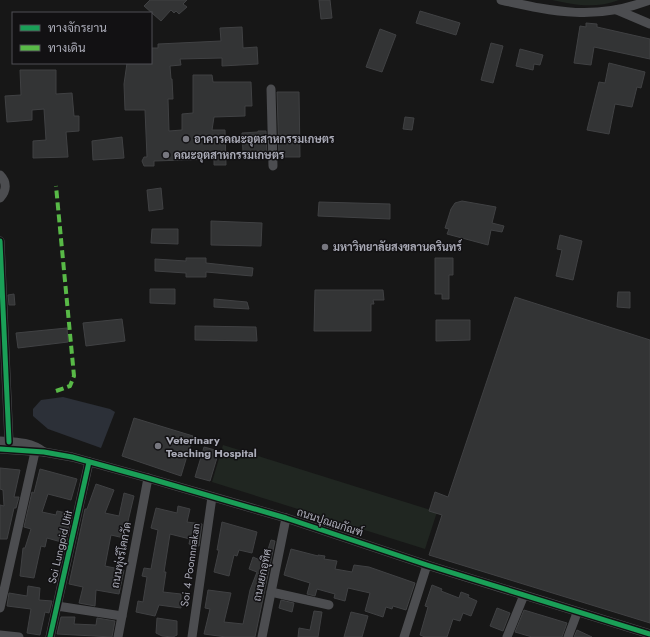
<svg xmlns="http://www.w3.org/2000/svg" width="650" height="637" font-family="Jost,Sarabun,sans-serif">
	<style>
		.green { fill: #202621 }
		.water { fill: #2c3038 }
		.building { fill: #333435; stroke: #404143 }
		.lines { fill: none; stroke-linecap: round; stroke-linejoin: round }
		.minor { stroke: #4c4d50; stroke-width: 9 }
		.quiet { stroke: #58b947; stroke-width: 4; stroke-dasharray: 8 4; stroke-linecap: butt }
		.cycleway-casing { stroke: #121113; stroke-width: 8 }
		.cycleway { stroke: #1a9f57; stroke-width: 5 }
		.poi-dot { fill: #77777f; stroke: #121113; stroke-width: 1.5 }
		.labels { text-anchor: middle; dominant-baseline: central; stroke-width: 3; stroke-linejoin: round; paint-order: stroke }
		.poi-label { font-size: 11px; font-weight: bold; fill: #aaabb7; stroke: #121113; text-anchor: start }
		.street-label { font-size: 11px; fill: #aaabb7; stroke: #121113 }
	</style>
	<rect width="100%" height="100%" fill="#171717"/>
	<g class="green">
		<path d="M552 0H619C595 9 576 5 552 0Z"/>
		<path d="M223 445 437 512 425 549 212 482Z"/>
	</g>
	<path class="water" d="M63 397 110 409 115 412 101 448 48 429 33 416V409L41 400Z"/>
	<g class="building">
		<path d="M150 0H187L183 4 187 7 179 14 176 11 174 13 171 10 161 21 144 6Z"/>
		<path d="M319 0H330L332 18 321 19Z"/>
		<path d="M420 11 460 23 456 35 416 23Z"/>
		<path d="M586 23 597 24V27L650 39V59L594 47 591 65 574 63 580 26 586 27Z"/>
		<path d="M242 27 243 48 257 47 258 64 222 66V58L180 59 181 65 170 66 171 79H172L173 99H168L169 131 182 130V114L193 113V75H212L213 82H251L252 106H245V116L214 117 212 130H225L226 165H214V159L154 161V166H144L142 161 144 157H147L145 110H125L124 84 127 63H151V48H158V44L221 41 220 28Z"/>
		<path d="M380 29 396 35 382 72 366 67Z"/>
		<path d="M491 43 503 46 493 83 481 80Z"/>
		<path d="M520 49 543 55 540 65 534 64 533 70 516 66Z"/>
		<path d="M609 63 645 72 641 88 637 87 632 107 615 104 609 134 587 130 599 82 605 83Z"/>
		<path d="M20 70H56V94L72 93 74 116H79V131L66 132 68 157 33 158V141L46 140 44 109 32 110V120L7 122 5 96 21 95Z"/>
		<path d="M277 92H299L300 157H279Z"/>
		<path d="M405 117 414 118 412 130 403 129Z"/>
		<path d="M258 131H266L267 157 259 158V151L243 152 242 133 258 132Z"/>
		<path d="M122 137 124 158 93 160 92 141Z"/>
		<path d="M161 188 163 209 149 211 147 190Z"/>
		<path d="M462 201 496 207 492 223 504 226 502 232 491 230 488 245 447 234 449 229 445 228 451 209 455 203Z"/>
		<path d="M319 202 390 204V219L318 216Z"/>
		<path d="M211 221 262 223 261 246 211 245Z"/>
		<path d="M152 229H178V244L151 243Z"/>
		<path d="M560 235 582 241 573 280 556 276 562 250 557 249Z"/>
		<path d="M186 258H206V263L253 268 252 276 206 272V277H186V273L155 271V259L186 261Z"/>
		<path d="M435 258H453V275H449V299H442V294H435Z"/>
		<path d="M150 289H175V304L150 303Z"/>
		<path d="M315 290H383L384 300H373L374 304H371V331H314Z"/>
		<path d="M618 292H630V308L617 307Z"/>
		<path d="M14 294 15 305H9L8 295Z"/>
		<path d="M515 297 650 340V623L429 555 442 515 429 511 435 492 448 497Z"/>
		<path d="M214 299 247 302 249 309 214 307Z"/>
		<path d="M122 319 125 341 86 346 83 323Z"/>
		<path d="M436 320H470V340L436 341Z"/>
		<path d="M195 326 256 327 257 341 195 340Z"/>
		<path d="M67 328 68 342 18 348 16 333Z"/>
		<path d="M134 418 193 436 181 476 122 456Z"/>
		<path d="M204 447 219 451 210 481 195 477Z"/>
		<path d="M0 468 20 470 14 497H19L16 508H14L7 539H0V505L4 506 3 490 0 489Z"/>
		<path d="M40 469 77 479 71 500 48 494 42 512 56 515 57 511 71 514 65 543 47 538 45 547 41 546 34 578 20 576 23 548H25L31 529 24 527 32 492 34 493Z"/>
		<path d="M96 484 114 490 105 513 119 516 124 493 134 496 124 538 111 535 105 566 124 570 119 594 96 590 95 606 79 603 83 587 69 584 85 509H87Z"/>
		<path d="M178 506 190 509 187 522 202 524 199 546 189 544 190 539 170 534 164 572H166L163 592 181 594V608L159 605 155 616 136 612 138 601 143 602 147 577 142 576 144 568 151 569 158 530 151 528 156 508 177 513Z"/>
		<path d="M222 522 257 532 252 553 239 550 237 556 234 555 229 576 214 572 219 550H217Z"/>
		<path d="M271 540 275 541 255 637H226L204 634 210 609 205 608 208 590 231 593 224 622 243 624 250 590 257 572 249 569 253 557 264 562Z"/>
		<path d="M291 549 318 556V555L325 556 324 559 337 561 335 569 352 572 354 565 369 567 415 583 406 610 393 606 392 609 386 607 383 617 365 611 370 593 348 588 345 601 334 598 335 594 317 589 315 596 307 594 310 583 284 575Z"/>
		<path d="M432 585 442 589 441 591 459 598 461 592 469 595 468 597 477 601 471 616 463 613 460 621 453 619 447 637H425L420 635 428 607 425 606Z"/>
		<path d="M28 586 40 588 39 600 52 601 49 613 45 612 40 635 27 633 31 609 7 606 9 593 27 596Z"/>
		<path d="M281 600 294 603 292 612 279 608Z"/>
		<path d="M497 608 510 613 503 631 490 626Z"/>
		<path d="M524 610 567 623 562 637H532L515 632Z"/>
		<path d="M314 611 322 612 318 637H298L299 628 310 630Z"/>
		<path d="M351 612 368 616 362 637H344Z"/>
		<path d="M61 617H75L74 624 96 625 97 618 115 621 112 637 57 634Z"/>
		<path d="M157 618 177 621V635L173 637 162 636 156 633Z"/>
		<path d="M577 630 592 637H574Z"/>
	</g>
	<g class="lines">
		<g class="minor">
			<path d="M501 0C555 12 596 21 650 0"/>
			<path d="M617 10 650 24"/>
			<path d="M271 89 273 166"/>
			<path d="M0 175C7 182 7 190 0 198"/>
			<path d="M0 241 9 442"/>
			<path d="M0 441C16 442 31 442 44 452"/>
			<path d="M0 449 44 452 72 457 148 478 286 518 427 565 650 634"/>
			<path d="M271 592 329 605"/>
			<path d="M57 606 122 616"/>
			<path d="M0 608 35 452"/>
			<path d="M0 635 19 637"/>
			<path d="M50 637 89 462"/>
			<path d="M118 637 148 478"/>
			<path d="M192 637 212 497"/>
			<path d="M262 637 286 518"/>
			<path d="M404 637 427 565"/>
			<path d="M507 637 524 595"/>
			<path d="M568 637 577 613"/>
		</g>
		<path class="quiet" d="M56 391 70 386 74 376 56 186"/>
		<g class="cycleway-casing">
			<g id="cycleway">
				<path d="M0 241 9 442"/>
				<path d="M0 449 44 452 72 457 148 478 286 518 427 565 650 634"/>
				<path d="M50 637 89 462"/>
			</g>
		</g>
		<use href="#cycleway" class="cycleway"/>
	</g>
	<g class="poi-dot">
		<circle cx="186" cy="139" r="4"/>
		<circle cx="166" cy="155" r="4"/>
		<circle cx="325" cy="247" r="4"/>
		<circle cx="158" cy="446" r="4"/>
	</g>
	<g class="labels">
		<g class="poi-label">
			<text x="194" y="139">อาคารคณะอุตสาหกรรมเกษตร</text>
			<text x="174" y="155">คณะอุตสาหกรรมเกษตร</text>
			<text x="333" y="247">มหาวิทยาลัยสงขลานครินทร์</text>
			<text x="166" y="440">Veterinary<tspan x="166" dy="13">Teaching Hospital</tspan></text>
		</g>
		<g class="street-label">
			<text transform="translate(330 522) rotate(18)">ถนนปุณณกัณฑ์</text>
			<text transform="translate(60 547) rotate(-77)">Soi Lungpid Utit</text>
			<text transform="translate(121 555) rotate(-79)">ถนนทุ่งรีโคกวัด</text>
			<text transform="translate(190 565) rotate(-82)">Soi 4 Poonnnakan</text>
			<text transform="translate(262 575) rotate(-78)">ถนนยกอุทิศ</text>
		</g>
	</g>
	<rect x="12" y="12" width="140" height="52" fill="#121113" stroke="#4f4f55"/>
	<rect x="20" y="25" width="20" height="6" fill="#1a9f57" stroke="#4f4f55"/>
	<text x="48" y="32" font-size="12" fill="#aaabb7">ทางจักรยาน</text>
	<rect x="20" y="45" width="20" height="6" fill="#58b947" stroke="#4f4f55"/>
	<text x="48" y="52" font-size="12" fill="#aaabb7">ทางเดิน</text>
</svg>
